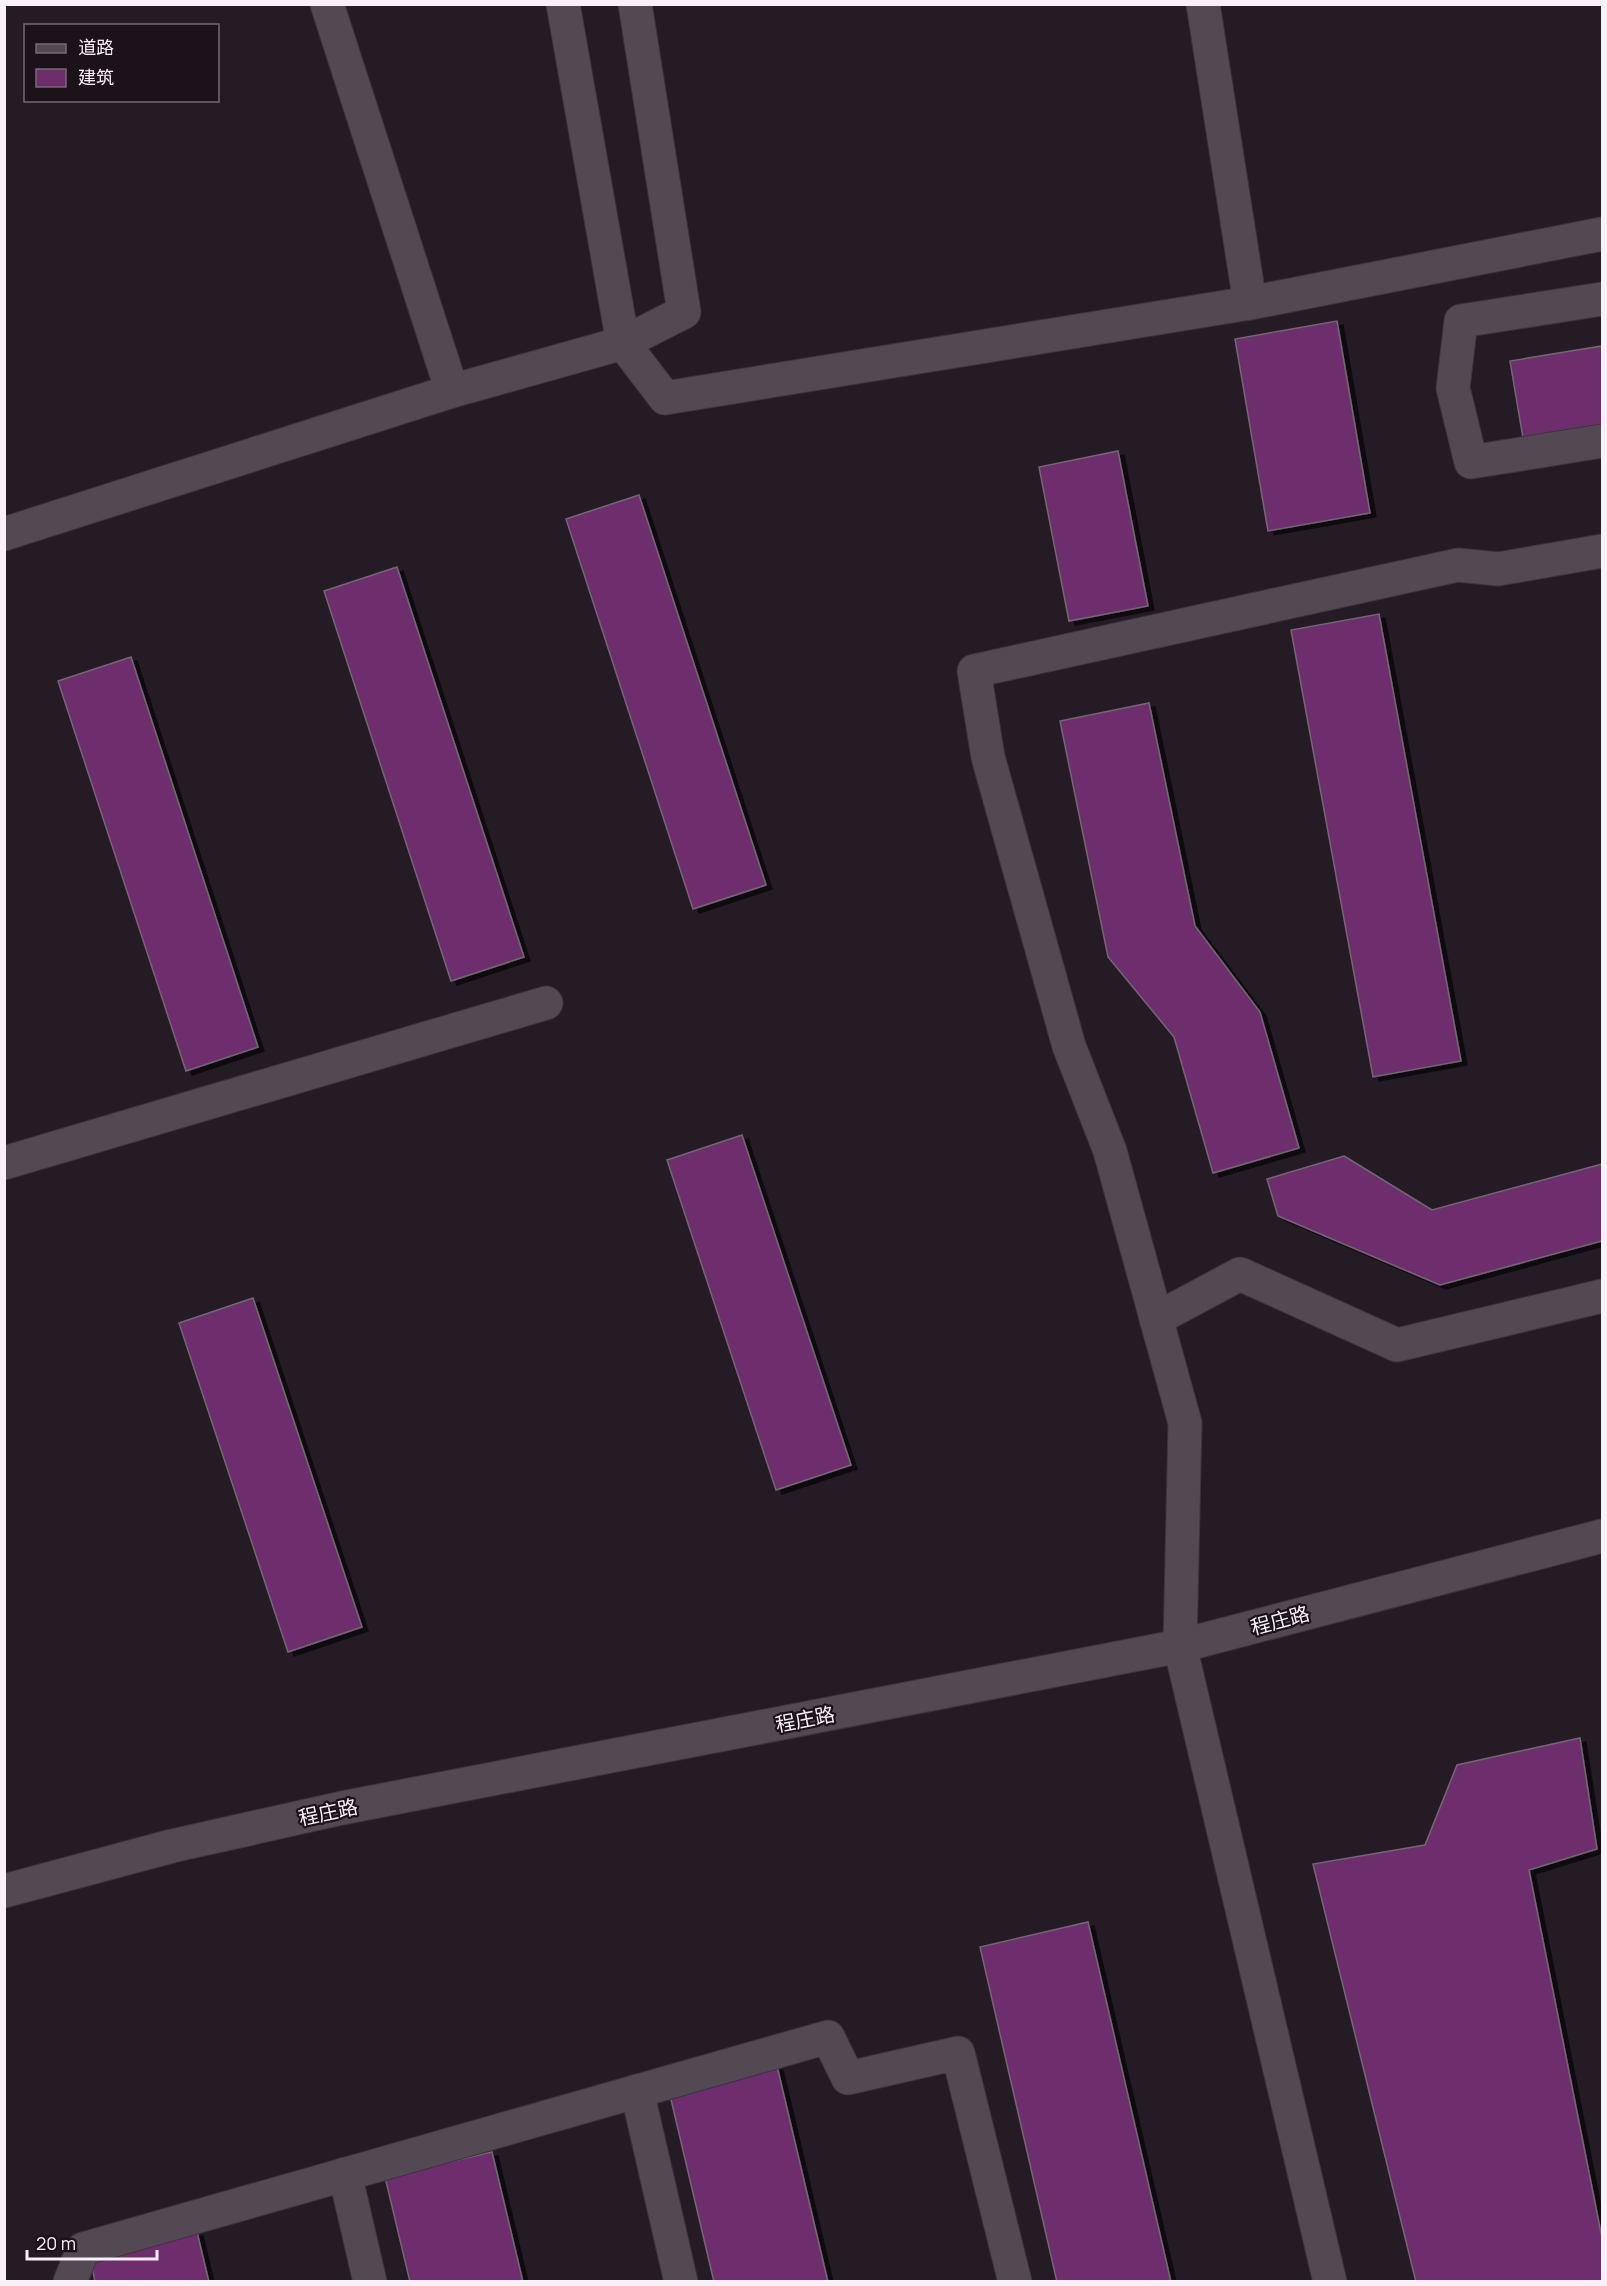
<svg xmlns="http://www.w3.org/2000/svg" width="1607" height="2286" font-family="Manrope,'Noto Sans SC',sans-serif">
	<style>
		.building { fill: #6e2d6d; stroke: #726772; stroke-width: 1.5; filter: url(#shadow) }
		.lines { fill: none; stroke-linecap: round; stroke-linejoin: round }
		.minor-casing { stroke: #3c353c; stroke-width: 35 }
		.minor { stroke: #534953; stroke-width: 33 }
		.labels { text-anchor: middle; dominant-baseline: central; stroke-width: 4.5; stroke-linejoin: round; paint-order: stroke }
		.street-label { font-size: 20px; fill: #f8f2f8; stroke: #1b121a }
	</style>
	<defs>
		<filter id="shadow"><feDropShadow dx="6" dy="4" stdDeviation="0" flood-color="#0009"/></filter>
	</defs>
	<rect width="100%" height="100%" fill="#241b24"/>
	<g class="building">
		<path d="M1337 321 1370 513 1268 531 1235 339Z"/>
		<path d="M1602 346V431L1524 444 1510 361Z"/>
		<path d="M1118 451 1148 606 1069 621 1039 467Z"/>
		<path d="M639 495 766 885 693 909 566 519Z"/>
		<path d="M397 567 524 957 451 981 324 591Z"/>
		<path d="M1379 614 1461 1061 1373 1077 1291 630Z"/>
		<path d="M131 657 258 1047 186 1071 58 681Z"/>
		<path d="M1149 703 1195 926 1260 1012 1299 1148 1213 1173 1174 1037 1108 957 1060 721Z"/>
		<path d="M742 1135 851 1465 776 1490 667 1160Z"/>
		<path d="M1344 1156 1432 1210 1602 1164V1241L1440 1285 1278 1216 1267 1179Z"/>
		<path d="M253 1298 362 1627 288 1652 179 1323Z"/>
		<path d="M1580 1738 1597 1849 1529 1870 1602 2238V2282H1416L1313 1864 1425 1845 1457 1765Z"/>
		<path d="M1088 1922 1171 2282H1057L980 1947Z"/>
		<path d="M777 2066 828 2282H714L669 2091Z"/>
		<path d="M492 2152 523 2282H410L385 2177Z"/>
		<path d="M197 2232 209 2282H95L90 2257Z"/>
	</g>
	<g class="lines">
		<g class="minor-casing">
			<g id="minor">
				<path d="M327 4 452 391 623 343 563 4"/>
				<path d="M635 4 684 312 623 343 665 398 1250 303 1203 4"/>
				<path d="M1602 299 1461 321 1453 388 1471 462 1602 441"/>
				<path d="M1250 303 1602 234"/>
				<path d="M4 534 452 391"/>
				<path d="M4 1163 546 1003"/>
				<path d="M1156 1319 1240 1274 1397 1345 1602 1296"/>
				<path d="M4 1891 172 1846 342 1808 1180 1646 1602 1536"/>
				<path d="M637 2091 681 2282"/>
				<path d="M345 2174 370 2282"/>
				<path d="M70 2282 83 2249 828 2037 848 2078 958 2053 1015 2282"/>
				<path d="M1330 2282 1180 1646 1185 1423 1110 1151 1069 1046 988 757 974 671 1458 565 1498 569 1602 551"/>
			</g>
		</g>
		<use href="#minor" class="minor"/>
	</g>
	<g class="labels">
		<g class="street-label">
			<text transform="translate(1280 1620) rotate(-15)">程庄路</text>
			<text transform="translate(805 1719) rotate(-11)">程庄路</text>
			<text transform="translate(328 1812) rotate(-12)">程庄路</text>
		</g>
	</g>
	<rect width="1607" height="2286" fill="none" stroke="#f8f2f8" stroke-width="12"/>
	<rect x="24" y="24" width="195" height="78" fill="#1b121a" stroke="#736c73" stroke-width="1.5"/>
	<rect x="36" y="44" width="30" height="9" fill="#534953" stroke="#736c73" stroke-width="1.5"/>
	<text x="78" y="54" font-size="18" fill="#f8f2f8">道路</text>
	<rect x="36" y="69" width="30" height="18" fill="#6e2d6d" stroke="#736c73" stroke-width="1.5"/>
	<text x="78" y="84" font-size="18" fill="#f8f2f8">建筑</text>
	<path d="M27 2250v9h130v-9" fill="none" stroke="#f8f2f8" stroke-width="3"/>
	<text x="36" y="2250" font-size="18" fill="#f8f2f8" stroke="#1b121a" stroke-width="4.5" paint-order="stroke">20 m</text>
</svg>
